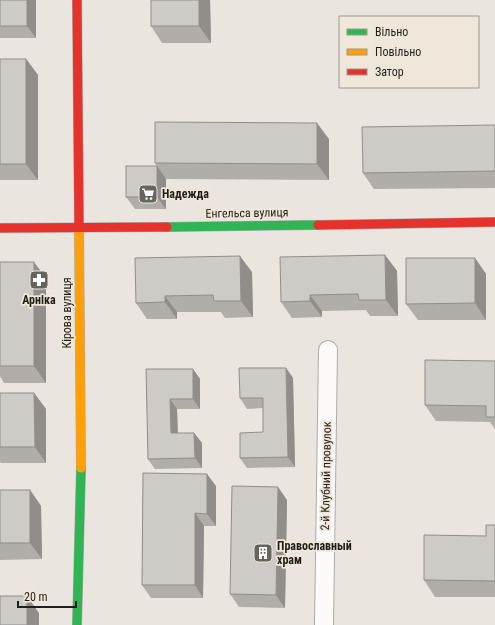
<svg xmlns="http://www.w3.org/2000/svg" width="495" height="625" font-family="'Roboto Condensed',sans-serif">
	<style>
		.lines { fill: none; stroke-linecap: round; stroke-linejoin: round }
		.street-casing { stroke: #aeaaa5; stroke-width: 20 }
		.fast-casing { stroke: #aeaaa5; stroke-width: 10 }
		.slow-casing { stroke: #aeaaa5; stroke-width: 10 }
		.jam-casing { stroke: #aeaaa5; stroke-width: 10 }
		.street { stroke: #fcfbfa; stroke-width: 18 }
		.fast { stroke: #30b455; stroke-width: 9 }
		.slow { stroke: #ff9f0a; stroke-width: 9 }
		.jam { stroke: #e5322d; stroke-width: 9 }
		.wall { fill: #b1aea9 }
		.shaded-wall { fill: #908d8a }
		.building { fill: #cecac5; stroke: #908d8a }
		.labels { text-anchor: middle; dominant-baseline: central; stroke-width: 3.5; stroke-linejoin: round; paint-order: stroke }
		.poi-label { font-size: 12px; font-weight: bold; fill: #201e19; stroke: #efe7da; text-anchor: start }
		.street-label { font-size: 12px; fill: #201e19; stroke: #efe7da }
	</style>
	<rect width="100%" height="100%" fill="#eae6df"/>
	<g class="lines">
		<g class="street-casing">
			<path id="street" d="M324 625 328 350"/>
		</g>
		<g class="fast-casing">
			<g id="fast">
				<path d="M167 227 318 225"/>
				<path d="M77 625 81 468"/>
			</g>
		</g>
		<g class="slow-casing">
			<path id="slow" d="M79 227 81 468"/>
		</g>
		<g class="jam-casing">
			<g id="jam">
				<path d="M77 0 79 227"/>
				<path d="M318 225 495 222"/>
				<path d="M0 228 167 227"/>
			</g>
		</g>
		<use href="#street" class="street"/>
		<use href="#fast" class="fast"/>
		<use href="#slow" class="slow"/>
		<use href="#jam" class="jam"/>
	</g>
	<g class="wall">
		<rect x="0" y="0" width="36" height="38"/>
		<path d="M151 0H210L211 43H162L151 26Z"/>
		<path d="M0 59H26L38 75V180H0Z"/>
		<path d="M495 125V188L374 189 363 173Z"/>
		<path d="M329 139V180L166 179V209H135L126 197 157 166 155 163Z"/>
		<path d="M385 255 397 271 398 316H370L366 310 322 311V317L292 318 281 302Z"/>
		<path d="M475 258 486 274V320H418L406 304Z"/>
		<path d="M0 262 46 278V383H4L0 376Z"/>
		<path d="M252 272 253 317 225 318 221 312H177V319H147L136 303Z"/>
		<path d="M495 361V429L490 422 436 421 425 405Z"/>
		<path d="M286 368 293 378 295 467 247 468 240 458 263 432V408L247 409 240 398Z"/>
		<path d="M146 369H193L200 379V409H177L178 433H194L202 443V468L155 469 148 459Z"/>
		<path d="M0 393H34L46 409V463H1L0 462Z"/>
		<path d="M143 473 216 486V526H204L203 598H151L142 585Z"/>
		<path d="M0 490H30L41 506 42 559 0 560Z"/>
		<path d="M287 500 285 608 239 607 230 594Z"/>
		<path d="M495 525V597H435L424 580 486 536Z"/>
	</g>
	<g class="shaded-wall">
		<path d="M27 0H36V38L27 26Z"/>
		<path d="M199 0H210L211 43 199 26Z"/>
		<path d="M26 59 38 75V180L26 164Z"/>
		<path d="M317 123 329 139V180L317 164Z"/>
		<path d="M157 166 166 179V209L157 197Z"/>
		<path d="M385 255 397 271 398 316 386 300Z"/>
		<path d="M240 256 252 272 253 317 241 301Z"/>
		<path d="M475 258 486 274V320L475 303Z"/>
		<path d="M34 262 46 278V383L34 366Z"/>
		<path d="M310 295 322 311V317L310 301Z"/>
		<path d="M165 296 177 312V319L165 302Z"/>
		<path d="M286 368 293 378 295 467 288 457Z"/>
		<path d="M193 369 200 379V409L193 399Z"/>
		<path d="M34 393 46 409V463L35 447Z"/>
		<path d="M170 399 177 409 178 444 171 433Z"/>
		<path d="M194 433 202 443V468L195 458Z"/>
		<path d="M207 474 216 486V526L207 514Z"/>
		<path d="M278 487 287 500 285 608 276 595Z"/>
		<path d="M30 490 41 506 42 559 30 543Z"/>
		<path d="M195 513 204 526 203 598 195 585Z"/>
		<path d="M27 596 39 613V625H27Z"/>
	</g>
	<g class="building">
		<rect x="0" y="0" width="27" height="26"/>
		<rect x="151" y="0" width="48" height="26"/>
		<rect x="0" y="59" width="26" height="105"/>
		<path d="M155 122 317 123V164L155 163Z"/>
		<path d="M495 125V171L363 173 362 127Z"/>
		<rect x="126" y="166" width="31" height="31"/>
		<path d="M385 255 386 300H359L358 294 310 295V301L281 302 280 257Z"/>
		<path d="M240 256 241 301H214L213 295 165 296V302L136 303 135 258Z"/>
		<path d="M406 258H475V303L406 304Z"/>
		<rect x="0" y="262" width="34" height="104"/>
		<path d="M425 360 495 361V417H486V406L425 405Z"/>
		<path d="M239 368H286L288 457 240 458V433L263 432V398H240Z"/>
		<path d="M146 369H193V399H170L171 433H194L195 458 148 459Z"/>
		<path d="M0 393H34L35 447H0Z"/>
		<path d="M143 473 207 474V514L195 513V585H142Z"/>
		<path d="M232 486 278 487 276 595 230 594Z"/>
		<rect x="0" y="490" width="30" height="53"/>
		<path d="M486 525H495V581L424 580V535L486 536Z"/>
		<rect x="0" y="596" width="27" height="29"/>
	</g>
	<defs>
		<g id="supermarket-square" transform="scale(1)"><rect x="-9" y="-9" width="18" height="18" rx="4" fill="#67645e" stroke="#efe7da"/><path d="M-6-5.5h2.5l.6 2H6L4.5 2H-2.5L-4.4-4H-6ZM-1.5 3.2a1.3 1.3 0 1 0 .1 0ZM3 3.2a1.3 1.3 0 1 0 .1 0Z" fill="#fff"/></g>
		<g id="pharmacy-square" transform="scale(1)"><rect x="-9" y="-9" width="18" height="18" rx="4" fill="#67645e" stroke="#efe7da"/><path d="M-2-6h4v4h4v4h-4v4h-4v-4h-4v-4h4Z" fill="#fff"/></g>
		<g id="building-square" transform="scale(1)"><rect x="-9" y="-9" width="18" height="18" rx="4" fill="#67645e" stroke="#efe7da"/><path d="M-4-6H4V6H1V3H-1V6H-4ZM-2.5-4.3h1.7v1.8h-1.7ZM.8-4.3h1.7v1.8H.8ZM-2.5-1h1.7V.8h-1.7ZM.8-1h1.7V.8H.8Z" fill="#fff"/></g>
	</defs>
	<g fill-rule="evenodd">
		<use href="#supermarket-square" x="148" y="194"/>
		<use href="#pharmacy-square" x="39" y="280"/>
		<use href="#building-square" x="263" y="553"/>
	</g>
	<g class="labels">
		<g class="poi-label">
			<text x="162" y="194">Надежда</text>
			<text x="39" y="300" text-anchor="middle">Арніка</text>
			<text x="277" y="546">Православный<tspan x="277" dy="14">храм</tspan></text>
		</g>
		<g class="street-label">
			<text transform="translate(247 213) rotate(-1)">Енгельса вулиця</text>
			<text transform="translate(67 313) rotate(-90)">Кірова вулиця</text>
			<text transform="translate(326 476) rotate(-89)">2-й Клубний провулок</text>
		</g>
	</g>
	<rect x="339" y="16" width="140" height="72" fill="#efe7da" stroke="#9c978d"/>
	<rect x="347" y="29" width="20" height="6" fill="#30b455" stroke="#9c978d"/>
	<text x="375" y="36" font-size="12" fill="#201e19">Вільно</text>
	<rect x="347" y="49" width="20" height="6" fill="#ff9f0a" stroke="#9c978d"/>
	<text x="375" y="56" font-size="12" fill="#201e19">Повільно</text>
	<rect x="347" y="69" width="20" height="6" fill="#e5322d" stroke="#9c978d"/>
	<text x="375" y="76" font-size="12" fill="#201e19">Затор</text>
	<path d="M18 601v6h58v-6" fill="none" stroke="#201e19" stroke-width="2"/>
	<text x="24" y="601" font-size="12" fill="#201e19" stroke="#efe7da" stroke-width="3" paint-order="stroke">20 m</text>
</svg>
